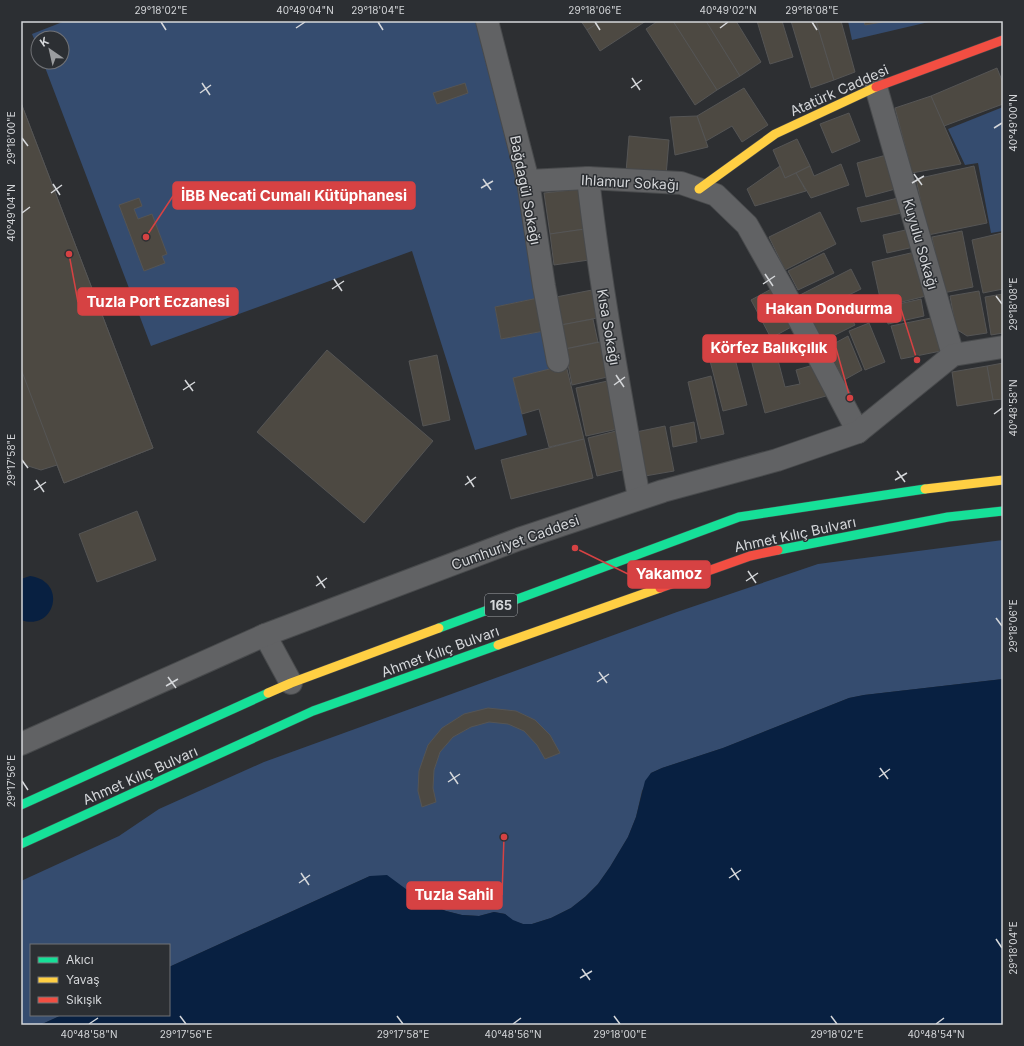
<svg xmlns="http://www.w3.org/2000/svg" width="1024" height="1046" font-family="Inter,sans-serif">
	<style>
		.green { fill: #354c6f }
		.water { fill: #082041 }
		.building { fill: #4d4942; stroke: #555 }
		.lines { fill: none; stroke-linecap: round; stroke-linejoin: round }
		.street-casing { stroke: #484a4c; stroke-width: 24 }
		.fast-casing { stroke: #484a4c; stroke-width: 10 }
		.slow-casing { stroke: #484a4c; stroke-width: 10 }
		.jam-casing { stroke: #484a4c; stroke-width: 10 }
		.street { stroke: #616264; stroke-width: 22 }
		.fast { stroke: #16e098; stroke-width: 9 }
		.slow { stroke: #ffcf43; stroke-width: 9 }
		.jam { stroke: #f24e42; stroke-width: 9 }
		.ticks { fill: none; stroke: #d5d7da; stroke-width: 1.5 }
		.labels { text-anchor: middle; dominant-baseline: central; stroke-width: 3; stroke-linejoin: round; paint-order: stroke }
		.shield { fill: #2c2f33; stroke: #a2a5a8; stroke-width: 1 }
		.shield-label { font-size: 13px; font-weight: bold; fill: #d5d7da }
		.street-label { font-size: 14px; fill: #d5d7da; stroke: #2c2f33 }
		.leader { fill: none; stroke: #d64243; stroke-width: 1.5 }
		.callout-dot { fill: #d64243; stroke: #2c2f33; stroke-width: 1.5 }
		.callout { fill: #d64243; stroke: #d64243; stroke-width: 1.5 }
		.callout-label { font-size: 15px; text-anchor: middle; font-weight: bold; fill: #fff }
		.neatline { fill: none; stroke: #d5d7da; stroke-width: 1.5 }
		.ticks-label { font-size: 10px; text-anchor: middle; fill: #d5d7da }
	</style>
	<rect width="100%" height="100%" fill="#2d2f32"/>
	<g class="green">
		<path d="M65 21H478L521 184 538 298 495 307 501 339 544 331 555 368 513 378 527 435 475 450 412 251 151 346 43 62H62V38H38V48L32 34Z"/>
		<path d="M848 21H933L852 40Z"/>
		<path d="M1003 107V231L991 233 978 163 965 165 948 129Z"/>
		<path d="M1003 540V679L864 695 849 698 723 748 662 768 651 773 642 791 636 817 628 837 610 867 598 884 585 897 571 908 551 918 532 924H523L513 921 505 914 494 912 479 916 462 915 446 911 427 903 410 892 370 876 169 967V945H31V1015H62L40 1025H21V881L119 836 159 809 264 762 677 612 818 564Z"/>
	</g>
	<g class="water">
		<path d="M30 576C68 581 55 632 21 620V579Z"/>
		<path d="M1003 679V1025H40L62 1015H169V967L370 876 387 875 410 892 427 903 446 911 462 915 479 916 494 912 505 914 513 920 523 924H532L551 918 571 908 585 897 598 884 610 867 628 837 636 817 645 781 651 773 662 768 723 748 849 698 864 695Z"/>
	</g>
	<g class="building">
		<path d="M581 21H601L587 30Z"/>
		<path d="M601 21H646L600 51 587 30Z"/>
		<path d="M658 21H673L717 90 695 105 646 29Z"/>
		<path d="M673 21H706L740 76 717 90Z"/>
		<path d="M706 21H736L761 62 740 76Z"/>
		<path d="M757 21H782L793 57 770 64Z"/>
		<path d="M791 21H816L834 80 811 88Z"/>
		<path d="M816 21H841L855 72 834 80Z"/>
		<path d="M864 21H888L865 25Z"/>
		<path d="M997 68 1003 83V104L944 126 931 96Z"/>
		<path d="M465 83 468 93 437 104 433 93Z"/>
		<path d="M744 88 768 125 742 142 732 126 706 141 697 116Z"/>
		<path d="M931 96 961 164 912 173 895 108Z"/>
		<path d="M21 103 153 448 64 483 57 465 41 470 25 465 21 458Z"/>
		<path d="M21 103 153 448 64 483 21 369Z"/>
		<path d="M849 113 860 141 832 153 820 124Z"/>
		<path d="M697 116 708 147 675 155 670 117Z"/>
		<path d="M629 136 669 140 666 176 626 172Z"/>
		<path d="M797 139 810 166 785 178 773 150Z"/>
		<path d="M890 154 899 188 866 197 857 163Z"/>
		<path d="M841 164 849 185 811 198 796 173 810 166 814 176Z"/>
		<path d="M780 166 785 178 796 173 806 191 755 206 747 189Z"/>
		<path d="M974 166 987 223 928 235 916 179Z"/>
		<path d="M580 189 585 229 550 234 544 193Z"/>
		<path d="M902 197 906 212 861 222 857 208Z"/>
		<path d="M139 198 142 206 134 209 138 219 152 214 167 254 162 256 165 263 144 271 119 205Z"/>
		<path d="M820 212 836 244 785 270 769 237Z"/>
		<path d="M585 229 589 260 554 265 550 234Z"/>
		<path d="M910 229 914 247 887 253 883 235Z"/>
		<path d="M962 231 973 287 943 293 932 237Z"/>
		<path d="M1002 233 1003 289 983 293 972 240Z"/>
		<path d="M915 252 926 296 882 307 872 262Z"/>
		<path d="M824 253 834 273 798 290 788 271Z"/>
		<path d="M851 269 861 289 810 314 800 295Z"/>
		<path d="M775 287 795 325 771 338 751 300Z"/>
		<path d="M592 290 597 318 561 325 556 297Z"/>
		<path d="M979 291 987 333 967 336 956 329 950 296Z"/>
		<path d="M1003 294V333L991 335 985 297Z"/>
		<path d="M538 298 544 331 501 339 495 307Z"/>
		<path d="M921 299 924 316 888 324 885 307Z"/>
		<path d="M843 303 855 325 821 342 810 320Z"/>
		<path d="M936 317 941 351 901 359 891 326Z"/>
		<path d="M593 319 598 342 565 349 561 325Z"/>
		<path d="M869 323 885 362 865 370 849 331Z"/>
		<path d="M848 336 862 370 844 380 826 348Z"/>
		<path d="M605 341 612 376 572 385 565 349Z"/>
		<path d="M773 341 785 387 800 384 796 370 817 364 826 396 765 413 748 348Z"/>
		<path d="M327 350 433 441 364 523 257 432Z"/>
		<path d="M733 351 747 405 723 411 709 357Z"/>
		<path d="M437 355 450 420 423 426 409 361Z"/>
		<path d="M1003 363V399L993 400 987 366Z"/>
		<path d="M566 365 584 439 549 447 539 409 522 414 513 378Z"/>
		<path d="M987 366 993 400 957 406 952 372Z"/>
		<path d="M711 376 724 434 701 439 688 382Z"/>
		<path d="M612 380 618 429 586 436 576 388Z"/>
		<path d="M694 422 697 442 673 447 670 427Z"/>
		<path d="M665 426 674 471 645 476 636 432Z"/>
		<path d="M620 430 630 468 597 476 588 438Z"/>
		<path d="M584 439 593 478 511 499 501 460Z"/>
		<path d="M137 511 156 560 97 582 79 534Z"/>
		<path d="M488 708 516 711 535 720 550 735 560 753 545 759 537 745 524 731 508 724 489 722 471 727 453 737 440 752 434 770 433 788 436 802 422 807 418 791 419 771 428 745 442 728 464 714Z"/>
	</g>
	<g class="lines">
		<g class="street-casing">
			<g id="street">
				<path d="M487 21 528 181 544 286 558 361"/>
				<path d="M876 87 953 355"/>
				<path d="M588 178C600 285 620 392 639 498"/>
				<path d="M528 181 588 178 681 183 716 195 747 225 784 291 858 432"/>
				<path d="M265 635 291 683"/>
				<path d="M21 744 265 635 519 539 663 491 777 460 858 432 953 355 1003 347"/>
			</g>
		</g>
		<g class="fast-casing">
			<g id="fast">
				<path d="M778 550 948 517 1003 511"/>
				<path d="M439 628 739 517 925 489"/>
				<path d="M21 805 268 693"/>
				<path d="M21 844 313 711 498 645"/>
			</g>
		</g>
		<g class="slow-casing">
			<g id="slow">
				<path d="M699 189 775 134 876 87"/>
				<path d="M925 489 1003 480"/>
				<path d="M498 645 660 588"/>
				<path d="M268 693 291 683 439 628"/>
			</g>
		</g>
		<g class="jam-casing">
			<g id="jam">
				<path d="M876 87 1003 40"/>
				<path d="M660 588 750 556 778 550"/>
			</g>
		</g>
		<use href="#street" class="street"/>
		<use href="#fast" class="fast"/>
		<use href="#slow" class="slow"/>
		<use href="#jam" class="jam"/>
	</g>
	<path class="ticks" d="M161 22 166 30M378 22 383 30M595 22 600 30M812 22 817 30M296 28 305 22M720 28 728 22M632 78 640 90M202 83 210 95M631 88 642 80M200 93 211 85M994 128 1002 123M22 138 28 146M914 174 922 185M483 179 491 190M912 183 924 176M53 184 60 195M481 188 493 181M51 193 62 185M22 213 30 207M765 274 773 286M334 279 342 291M763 284 775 276M332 289 344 281M996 296 1002 304M616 375 624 387M185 380 193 391M614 385 625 377M183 390 195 382M994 414 1002 408M22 460 28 468M897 471 905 482M467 476 474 487M36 480 44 492M895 480 907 473M465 485 476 477M34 490 46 482M748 571 756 583M317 576 325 588M746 581 758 573M316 586 327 578M996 618 1002 626M599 672 607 683M168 677 176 688M597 682 609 674M166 686 178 679M880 768 888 779M450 772 458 784M879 777 890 769M22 781 28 790M448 782 460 774M731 868 739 880M301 873 309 885M729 878 741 870M299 883 310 875M996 939 1002 948M582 969 590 980M580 978 592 971M180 1016 186 1024M397 1016 403 1024M614 1016 620 1024M831 1016 837 1024M89 1024 98 1018M513 1024 521 1018M936 1024 944 1018"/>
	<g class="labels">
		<rect class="shield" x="485" y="594" width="32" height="22" rx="3"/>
		<g class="shield-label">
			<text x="501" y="605">165</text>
		</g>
		<g class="street-label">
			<text transform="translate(839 90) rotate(-24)">Atatürk Caddesi</text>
			<text transform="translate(630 182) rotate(3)">Ihlamur Sokağı</text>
			<text transform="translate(526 190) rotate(79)">Bağdagül Sokağı</text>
			<text transform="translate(921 244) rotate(74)">Kuyulu Sokağı</text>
			<text transform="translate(609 327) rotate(80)">Kısa Sokağı</text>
			<text transform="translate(795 534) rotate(-12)">Ahmet Kılıç Bulvarı</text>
			<text transform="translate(515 542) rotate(-20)">Cumhuriyet Caddesi</text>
			<text transform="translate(440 651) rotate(-20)">Ahmet Kılıç Bulvarı</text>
			<text transform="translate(140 775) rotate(-24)">Ahmet Kılıç Bulvarı</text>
		</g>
	</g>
	<path class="leader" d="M146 237L173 196M69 254L78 302M917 360L901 309M850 398L836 348M575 548L628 574M504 837L502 895"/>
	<g class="callout-dot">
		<circle cx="146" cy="237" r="4"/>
		<circle cx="69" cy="254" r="4"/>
		<circle cx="917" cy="360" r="4"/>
		<circle cx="850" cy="398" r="4"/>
		<circle cx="575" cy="548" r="4"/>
		<circle cx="504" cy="837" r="4"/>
	</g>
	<g class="callout">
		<rect x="173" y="182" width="242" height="27" rx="4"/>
		<rect x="78" y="288" width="160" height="27" rx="4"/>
		<rect x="758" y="295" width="143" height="27" rx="4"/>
		<rect x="703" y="335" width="133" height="27" rx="4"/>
		<rect x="628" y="561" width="82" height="27" rx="4"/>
		<rect x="407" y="882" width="95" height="27" rx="4"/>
	</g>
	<g class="callout-label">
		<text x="294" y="201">İBB Necati Cumalı Kütüphanesi</text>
		<text x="158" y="307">Tuzla Port Eczanesi</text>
		<text x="829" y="314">Hakan Dondurma</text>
		<text x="769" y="353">Körfez Balıkçılık</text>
		<text x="669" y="579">Yakamoz</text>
		<text x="454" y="900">Tuzla Sahil</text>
	</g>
	<rect width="1024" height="1046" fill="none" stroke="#2c2f33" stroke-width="44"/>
	<rect x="30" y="944" width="140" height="72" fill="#2c2f33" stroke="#707276"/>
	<rect x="38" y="957" width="20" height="6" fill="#16e098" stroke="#707276"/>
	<text x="66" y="964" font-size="12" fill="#d5d7da">Akıcı</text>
	<rect x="38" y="977" width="20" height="6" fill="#ffcf43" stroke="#707276"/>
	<text x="66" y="984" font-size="12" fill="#d5d7da">Yavaş</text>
	<rect x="38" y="997" width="20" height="6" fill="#f24e42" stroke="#707276"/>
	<text x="66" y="1004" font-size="12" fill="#d5d7da">Sıkışık</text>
	<g transform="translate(50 50) rotate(326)"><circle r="19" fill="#2c2f33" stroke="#707276"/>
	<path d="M0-3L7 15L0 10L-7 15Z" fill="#9a9c9f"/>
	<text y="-6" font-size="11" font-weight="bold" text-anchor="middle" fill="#d5d7da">K</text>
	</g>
	<rect x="22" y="22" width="980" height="1002" class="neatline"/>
	<g class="ticks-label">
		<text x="161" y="14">29°18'02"E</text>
		<text x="305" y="14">40°49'04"N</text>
		<text x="378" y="14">29°18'04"E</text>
		<text x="595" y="14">29°18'06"E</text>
		<text x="728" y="14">40°49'02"N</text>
		<text x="812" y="14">29°18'08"E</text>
		<text transform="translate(1013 123) rotate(-90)" y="4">40°49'00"N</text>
		<text transform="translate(11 138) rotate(-90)" y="4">29°18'00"E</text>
		<text transform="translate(11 213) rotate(-90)" y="4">40°49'04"N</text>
		<text transform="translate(1013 304) rotate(-90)" y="4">29°18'08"E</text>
		<text transform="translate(1013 408) rotate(-90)" y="4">40°48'58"N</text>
		<text transform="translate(11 460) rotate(-90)" y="4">29°17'58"E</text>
		<text transform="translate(1013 626) rotate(-90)" y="4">29°18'06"E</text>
		<text transform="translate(11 781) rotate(-90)" y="4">29°17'56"E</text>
		<text transform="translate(1013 948) rotate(-90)" y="4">29°18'04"E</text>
		<text x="89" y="1038">40°48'58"N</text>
		<text x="186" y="1038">29°17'56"E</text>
		<text x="403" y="1038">29°17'58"E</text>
		<text x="513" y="1038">40°48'56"N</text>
		<text x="620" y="1038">29°18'00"E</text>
		<text x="837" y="1038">29°18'02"E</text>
		<text x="936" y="1038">40°48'54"N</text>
	</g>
</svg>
